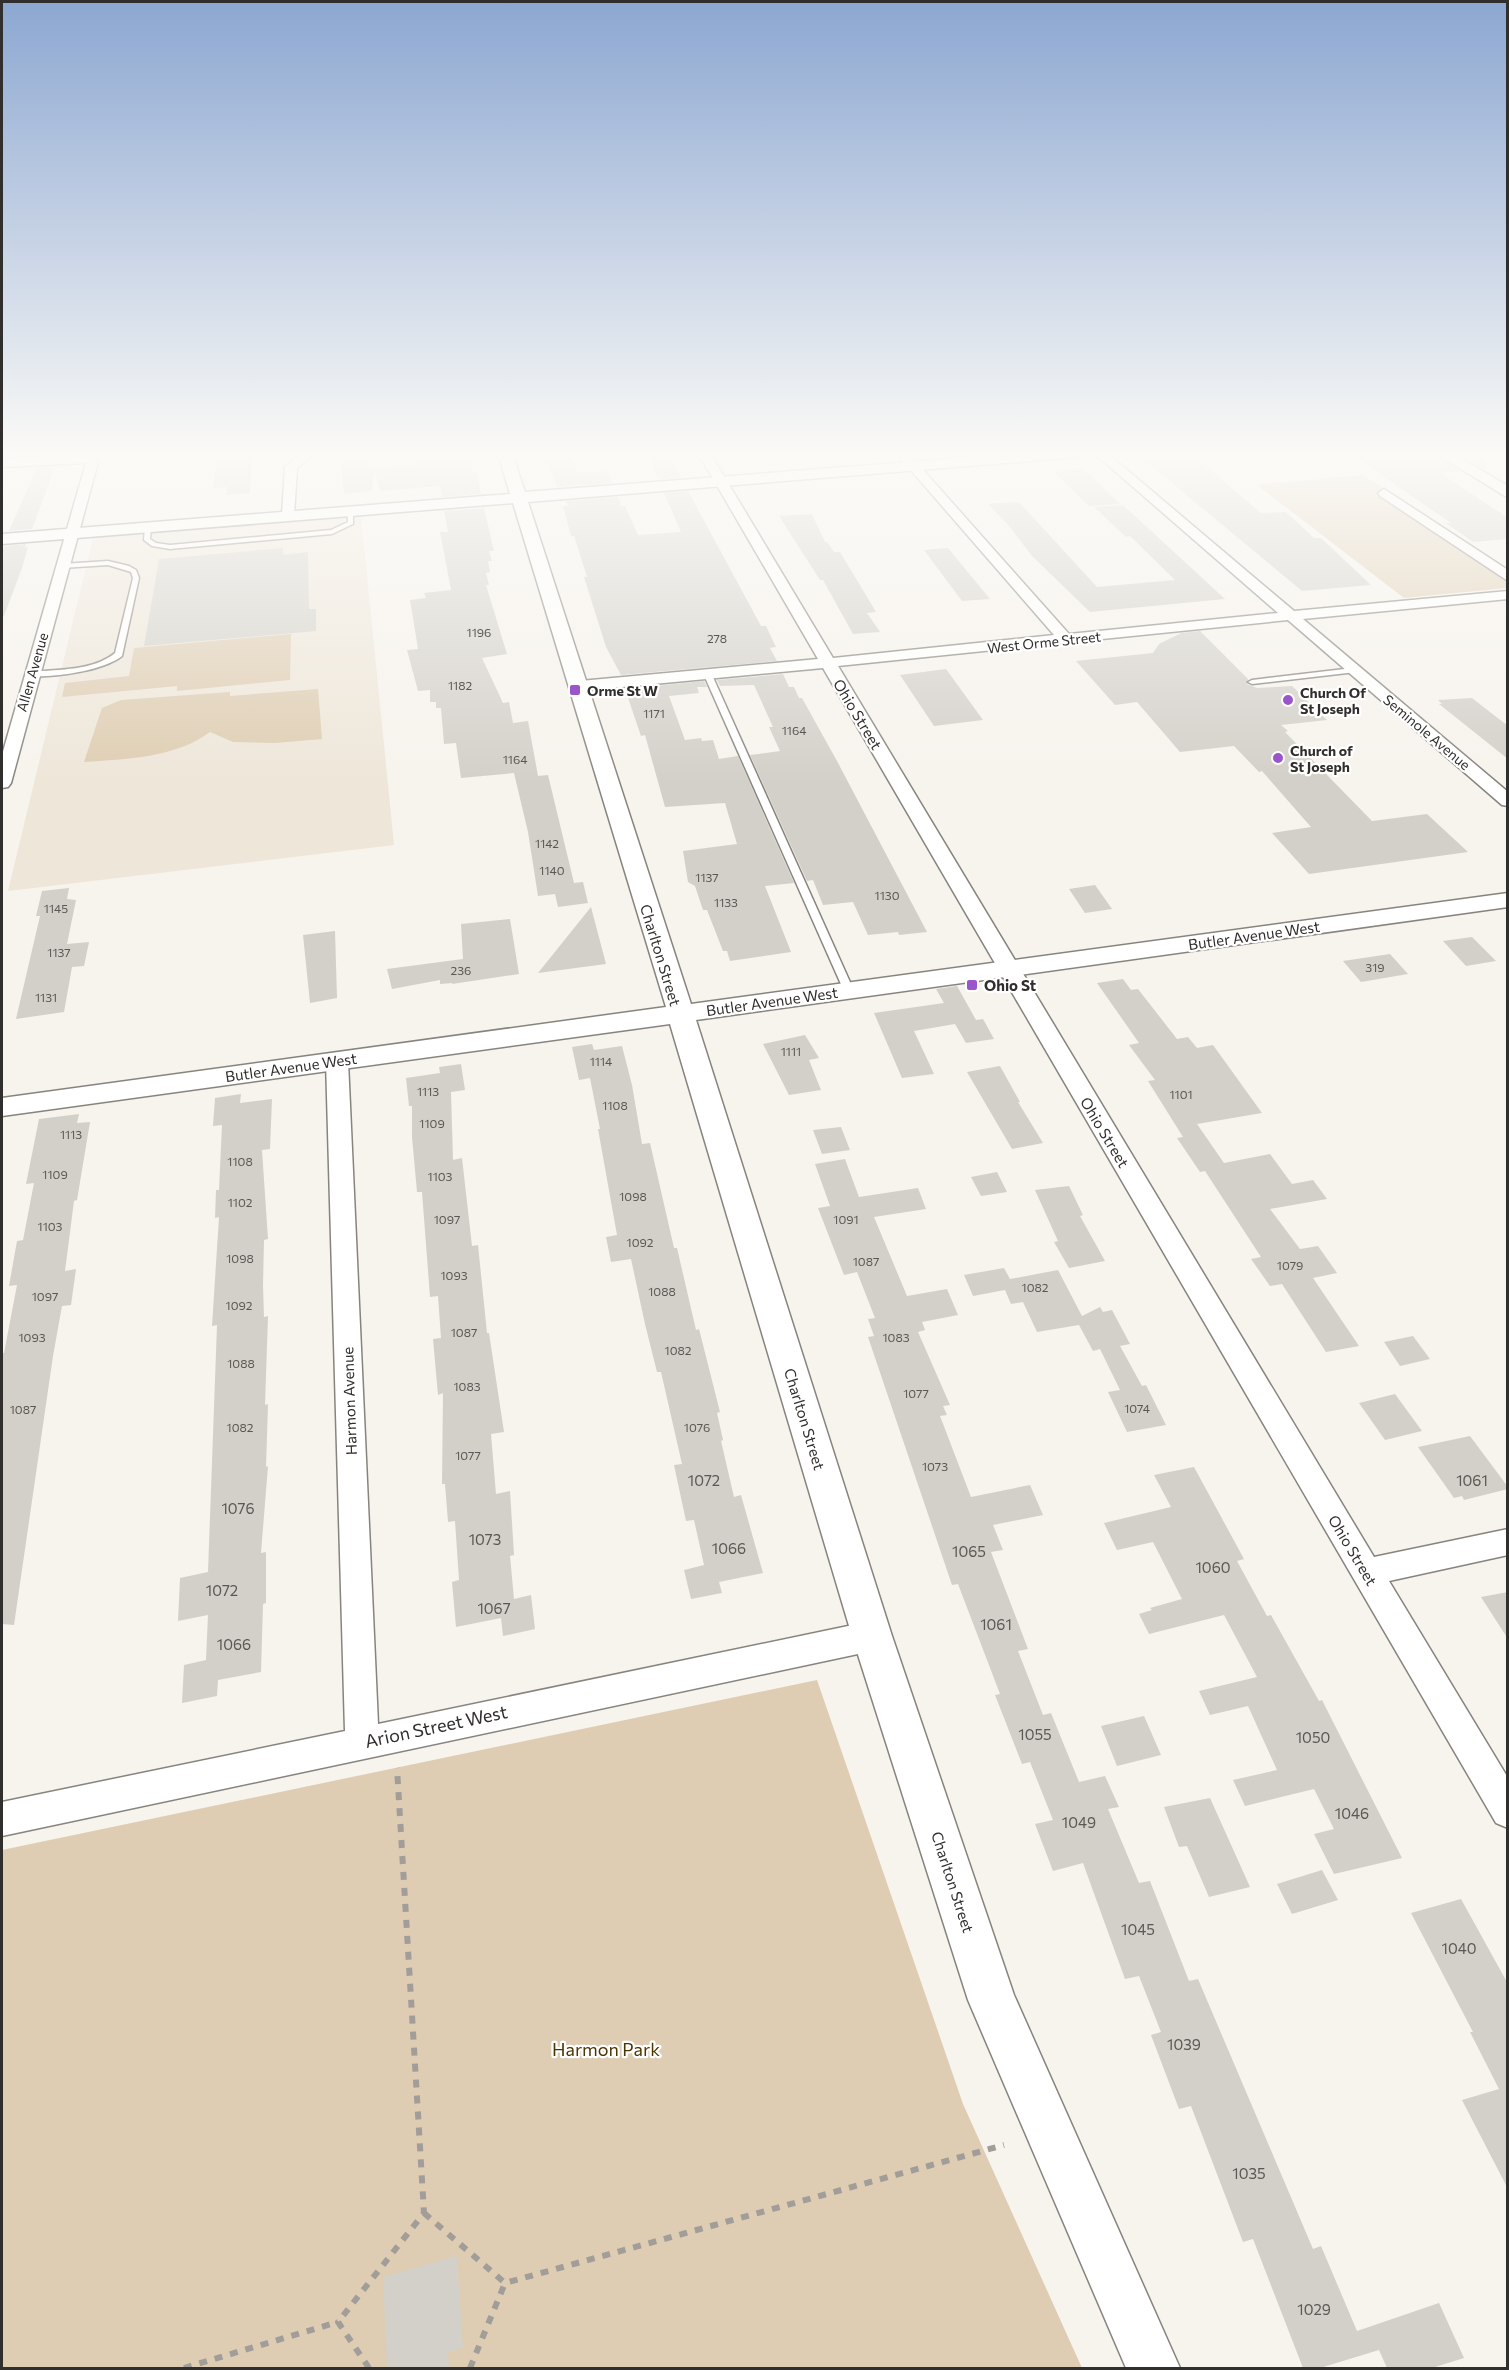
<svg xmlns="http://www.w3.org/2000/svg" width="1509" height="2370" font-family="Commissioner,sans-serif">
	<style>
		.built { fill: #eee6d9 }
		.green { fill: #decdb2 }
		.building { fill: #d3d0c9 }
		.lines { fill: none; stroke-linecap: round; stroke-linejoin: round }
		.service-casing { stroke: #87847e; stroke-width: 3 }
		.minor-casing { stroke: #87847e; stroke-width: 3 }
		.tertiary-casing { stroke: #87847e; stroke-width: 3 }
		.path { stroke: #a19e9a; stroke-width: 6; stroke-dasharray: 8 8; stroke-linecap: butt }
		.service { fill: #fff; fill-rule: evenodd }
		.minor { fill: #fff; fill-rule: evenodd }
		.tertiary { fill: #fff; fill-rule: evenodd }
		.poi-dot { fill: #9955c9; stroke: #fff; stroke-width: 2 }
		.labels { text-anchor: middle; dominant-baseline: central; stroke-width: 4.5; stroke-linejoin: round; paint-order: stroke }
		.number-label { font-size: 12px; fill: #5a5754 }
		.far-street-label { font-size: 14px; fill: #312f2d; stroke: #fff }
		.far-poi-label { font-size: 14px; font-weight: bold; fill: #312f2d; stroke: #fff; text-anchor: start }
		.street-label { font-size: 15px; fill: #312f2d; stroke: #fff }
		.poi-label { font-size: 15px; font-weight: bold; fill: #312f2d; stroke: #fff; text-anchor: start }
		.near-number-label { font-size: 15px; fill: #5a5754 }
		.near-street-label { font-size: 18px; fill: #312f2d; stroke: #fff }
		.near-park-label { font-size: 18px; fill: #4c3300; stroke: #fff }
	</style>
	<rect width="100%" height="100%" fill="#f7f3ed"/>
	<path class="built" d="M361 515 394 845 8 891 93 538Z"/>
	<g class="green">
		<path d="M1363 475 1507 572V588L1404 598 1257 485Z"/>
		<path d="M291 634 290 680 177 691V686L62 697 65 683 129 676 134 648Z"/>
		<path d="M318 689 322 739 275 743 233 742 210 732C175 758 126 759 84 762L102 708 121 700 230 692V696Z"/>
		<path d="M817 1680 963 2104 1082 2368H2V1850Z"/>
	</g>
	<g class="building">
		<path d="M647 453H669L681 478 658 479Z"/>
		<path d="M1349 453H1433L1460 471 1440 473 1508 518V539L1473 542 1446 523H1451Z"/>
		<path d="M1456 453H1485L1486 469H1484Z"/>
		<path d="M252 455 250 493 226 495 227 487 213 488 218 458Z"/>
		<path d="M1193 455 1261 513 1286 512 1314 538H1321L1371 585 1302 591 1143 459Z"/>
		<path d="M470 456 473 472H477L481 494 442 497 440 486 380 491 374 470 372 491 344 494 342 463 368 461 369 468 415 466 414 460Z"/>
		<path d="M568 458 570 461H573L578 473 607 471 612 483 557 487 547 459Z"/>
		<path d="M55 467 32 529 9 531 37 468Z"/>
		<path d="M1082 469 1093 478 1120 504 1089 506 1053 471Z"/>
		<path d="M688 491 761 626H766L776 647 770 648 777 661 621 675 606 647 584 577H587L574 536H571L563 506H569L565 501 618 497 621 506H625L638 535 681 532 664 493Z"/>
		<path d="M1019 502 1097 587 1175 580 1130 536 1126 537 1094 507 1123 505 1225 599 1090 612 1032 556 1010 527 988 504Z"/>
		<path d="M484 508 494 551H489L492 561H488L490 572 486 573 489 585H486L507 654 482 658 503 703 509 702 513 723 528 721 538 776 548 775 574 883 583 882 588 903 558 907 555 894 538 896 528 832 514 773 461 778 456 743 444 744 441 708H436V702H430V690L418 691 407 650 418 649 410 600 426 598 424 593 451 590 440 532H448L444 511Z"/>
		<path d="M812 514 825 542H827L834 552H840L876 612 867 613 880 632 853 634 823 580H820L779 516Z"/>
		<path d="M26 544 25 548 28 547 22 568 4 616H2V549L5 546Z"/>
		<path d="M283 548V555L308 552 309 609H316V631L144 646 159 559Z"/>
		<path d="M948 548 957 559 990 599 962 601 924 550Z"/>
		<path d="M1200 631 1248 679 1247 684 1257 688 1292 686 1327 720 1281 725 1288 731 1285 732 1372 821 1427 814 1468 852 1309 874 1272 833 1311 827 1262 771 1259 772 1234 746 1180 752 1137 702 1115 705 1076 661 1153 653 1159 644 1181 633Z"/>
		<path d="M946 669 983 720 934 726 900 675Z"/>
		<path d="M783 674 789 687H794L799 698H802L837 761 927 932 899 935 898 932 868 935 853 902 823 905 813 880 807 881 750 755 780 751 769 727H773L754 685 720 686 717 680Z"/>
		<path d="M704 681 707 687H697L699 693 669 696 685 740 701 738 702 741 713 740 719 759 738 756 794 883 765 886 791 952 730 961 727 951H723L707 910H703L695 886 688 882 683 851 737 844 725 803 665 807 645 735 641 736 625 689Z"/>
		<path d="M1472 698 1508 726V759L1439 704H1442L1438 700Z"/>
		<path d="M1095 885 1112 909 1085 913 1069 889Z"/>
		<path d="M69 888 67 899 76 900 67 944 89 942 84 966 72 967 64 1012 16 1019 40 916H36L42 891Z"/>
		<path d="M591 907 606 964 538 973Z"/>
		<path d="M510 919 519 974 452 984V983L440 984V980L392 989 387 969 463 959 461 924Z"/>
		<path d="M335 931 337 998 310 1003 303 935Z"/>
		<path d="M1472 937 1496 961 1466 966 1443 941Z"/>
		<path d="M1390 954 1408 974 1361 982 1343 961Z"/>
		<path d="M1123 979 1131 990 1138 989 1177 1039 1188 1037 1197 1048 1213 1045 1262 1113 1197 1124 1224 1163 1270 1154 1292 1184 1313 1180 1327 1199 1270 1209 1300 1249 1318 1246 1337 1273 1313 1278 1359 1346 1326 1352 1282 1284 1270 1286 1251 1259 1261 1257 1205 1171 1200 1172 1177 1138 1183 1137 1148 1081 1155 1080 1129 1045 1139 1043 1097 983Z"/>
		<path d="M957 986 976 1020 983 1019 994 1039 966 1043 955 1024 914 1031 934 1074 902 1078 874 1013 944 1003 936 989Z"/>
		<path d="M805 1035 819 1058 809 1060 821 1090 789 1095 763 1044Z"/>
		<path d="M592 1044 594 1050 622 1046 632 1085 642 1144 650 1143 674 1248H677L696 1330 699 1329 720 1412 717 1413 723 1440 721 1441 734 1497 741 1495 763 1573 719 1582 722 1593 691 1599 684 1570 704 1565 694 1520 686 1521 674 1465 682 1464 661 1372H657L645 1324 631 1259 611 1262 606 1237 617 1235 598 1129H600L590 1078 579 1080 572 1047Z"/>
		<path d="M461 1064 465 1090 451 1092 453 1160 462 1158 472 1246 478 1245 487 1333H489L504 1432 491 1434 496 1494 510 1491 514 1555 510 1556 514 1599 531 1595 535 1629 503 1636 501 1618 456 1627 452 1582 459 1580 455 1521 448 1522 445 1484H442L443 1393 438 1395 433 1339 441 1338 438 1296 430 1297 422 1192H417L412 1137V1106H409L406 1078 440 1073 439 1067Z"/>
		<path d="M1000 1066 1020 1102H1018L1043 1143 1012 1149 967 1072Z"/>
		<path d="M241 1094 240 1103 272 1099 270 1149 262 1150 268 1239 264 1240 263 1286 264 1317 268 1316 265 1405 268 1404 266 1467 268 1466 261 1553 266 1552V1603L263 1604 261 1672 218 1680 217 1696 182 1703 184 1665 206 1660 208 1615 178 1621 180 1578 208 1572 217 1325 212 1326 219 1217 215 1218 216 1190H219L222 1125 213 1126 215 1098Z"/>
		<path d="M79 1114 77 1123 90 1122 77 1200 74 1201 65 1271 76 1269 71 1305 62 1306 53 1356 14 1625 2 1624V1353H4L17 1285 9 1286 17 1241 23 1240 34 1183 26 1184 39 1119Z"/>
		<path d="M841 1127 850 1150 822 1154 813 1130Z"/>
		<path d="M845 1159 859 1197 918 1188 926 1209 874 1217 907 1296 947 1289 958 1315 922 1322 925 1330 918 1332 950 1405 943 1406 947 1415 940 1416 971 1497 1030 1485 1043 1515 993 1525 1003 1550 991 1552 1028 1649 1018 1651 1043 1715 1051 1713 1079 1782 1105 1776 1119 1807 1108 1809 1139 1883 1150 1881 1189 1981 1198 1979 1313 2249 1321 2246 1357 2331 1439 2303 1464 2358 1432 2368H1387L1379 2350 1320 2368H1303L1253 2239 1243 2242 1191 2106 1179 2109 1151 2035 1161 2032 1139 1976 1125 1979 1083 1863 1053 1871 1035 1824 1053 1820 1030 1762 1022 1764 995 1695 1000 1694 958 1584 952 1585 868 1337 874 1336 868 1319 875 1318 857 1272 844 1275 818 1208 830 1206 815 1164Z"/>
		<path d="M997 1172 1007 1192 981 1196 971 1177Z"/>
		<path d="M1069 1186 1083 1215 1080 1216 1105 1261 1069 1268 1054 1242 1058 1241 1035 1190Z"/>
		<path d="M1004 1268 1010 1279 1058 1270 1082 1316 1100 1307 1103 1312 1112 1310 1130 1344 1120 1346 1142 1386 1146 1385 1166 1425 1127 1432 1108 1392 1120 1390 1100 1349 1093 1351 1079 1325 1037 1332 1023 1302 1011 1304 1005 1290 973 1296 964 1275Z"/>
		<path d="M1413 1336 1430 1359 1400 1366 1384 1342Z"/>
		<path d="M1395 1394 1422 1431 1385 1440 1359 1403Z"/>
		<path d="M1470 1436 1508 1487V1489L1464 1500 1462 1496 1454 1498 1418 1447Z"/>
		<path d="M1194 1467 1244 1559 1237 1561 1267 1616 1271 1615 1319 1701 1322 1700 1402 1858 1334 1874 1314 1834 1334 1829 1314 1789 1245 1806 1233 1780 1277 1770 1248 1706 1210 1715 1199 1691 1257 1677 1224 1615 1149 1634 1139 1614 1152 1610 1150 1608 1182 1599 1153 1542 1117 1550 1104 1523 1171 1507 1154 1475Z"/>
		<path d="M1508 1592V1639L1481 1597Z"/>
		<path d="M1144 1716 1161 1755 1117 1766 1101 1726Z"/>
		<path d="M1210 1798 1250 1887 1209 1897 1187 1846 1179 1847 1164 1807Z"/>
		<path d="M1322 1870 1338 1900 1292 1914 1277 1884Z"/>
		<path d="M1461 1899 1508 1984V2189L1462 2100 1499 2089 1470 2032H1473L1411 1913Z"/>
		<path d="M457 2256 463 2348 448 2352 449 2368H387L383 2277Z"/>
	</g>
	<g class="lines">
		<g class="service-casing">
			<g id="service">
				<path d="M350 508 353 510V524L332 534 170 549 152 546 144 540 145 527 148 525 151 527 150 539 156 543 170 545 331 530 348 522 347 510Z"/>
				<path d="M108 561 129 566 136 570 139 578 122 656C103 671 53 678 29 676V672H32C59 669 93 671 115 653L133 578 131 572 108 565 62 568 59 566 62 564Z"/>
				<path d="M1353 668 1357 670 1356 672 1252 684 1248 682 1252 680Z"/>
				<path d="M705 673 712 675 854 991 853 993 849 994 844 991 704 675Z"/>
			</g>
		</g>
		<g class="minor-casing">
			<g id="minor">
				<path d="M302 453H315L297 468 294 515 288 519 282 515 285 467Z"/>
				<path d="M698 453H710L833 658 1054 635 896 453H908L1069 634 1278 613 1094 453H1107L1294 611 1508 591V599L1303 619 1508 792V806L1502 805 1288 620 838 666 1374 1557 1508 1529V1555L1389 1581 1508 1778V1828L1496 1823 823 668 580 691 572 686 580 681 818 659Z"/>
				<path d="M88 454 98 462 11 783 8 787 2 788V755L86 463 2 467V460Z"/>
				<path d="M1384 489 1508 570V581L1380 496 1378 493Z"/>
				<path d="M337 1054 345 1056 348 1061 378 1724 872 1621 883 1626 888 1636 883 1646 872 1651 2 1836V1802L345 1731 326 1061 329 1056Z"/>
			</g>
		</g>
		<g class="tertiary-casing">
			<g id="tertiary">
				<path d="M498 453H512L525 492 1027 453H1085L1078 457 528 502 691 1004 1508 893V907L696 1020 892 1636 1014 1995 1180 2368H1126L968 2000 852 1636 670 1024 2 1116V1098L666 1007 513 503 2 544V534L510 494Z"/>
				<path d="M1435 453H1452L1508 486V498Z"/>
			</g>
		</g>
		<g class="path">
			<path d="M424 2213 505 2283 1004 2145"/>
			<path d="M184 2368 338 2322"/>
			<path d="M369 2368 338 2322 424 2213 397 1768"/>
			<path d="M470 2368 505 2283"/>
		</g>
		<use href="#service" class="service"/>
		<use href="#minor" class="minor"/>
		<use href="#tertiary" class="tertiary"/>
	</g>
	<linearGradient id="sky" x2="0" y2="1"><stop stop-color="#8ca7d1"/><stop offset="0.58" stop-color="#fbfaf7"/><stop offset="1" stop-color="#fbfaf7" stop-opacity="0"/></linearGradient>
	<rect width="1509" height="784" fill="url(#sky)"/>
	<g class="poi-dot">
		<rect x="569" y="684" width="12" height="12" rx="3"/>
		<circle cx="1288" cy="700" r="6"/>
		<circle cx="1278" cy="758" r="6"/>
		<rect x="966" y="979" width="12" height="12" rx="3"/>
	</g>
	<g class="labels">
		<g class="number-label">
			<text x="479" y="632">1196</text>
			<text x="717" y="638">278</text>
			<text x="460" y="685">1182</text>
			<text x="654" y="713">1171</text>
			<text x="794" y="730">1164</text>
			<text x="515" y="759">1164</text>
			<text x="547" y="843">1142</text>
			<text x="552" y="870">1140</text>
			<text x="707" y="877">1137</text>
			<text x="887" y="895">1130</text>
			<text x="726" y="902">1133</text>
			<text x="56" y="908">1145</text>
			<text x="59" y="952">1137</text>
			<text x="1375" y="967">319</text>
			<text x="461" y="970">236</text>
			<text x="46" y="997">1131</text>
			<text x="791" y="1051">1111</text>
			<text x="601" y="1061">1114</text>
			<text x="428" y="1091">1113</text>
			<text x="1181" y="1094">1101</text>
			<text x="615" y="1105">1108</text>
			<text x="432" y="1123">1109</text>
			<text x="71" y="1134">1113</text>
			<text x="240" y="1161">1108</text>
			<text x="55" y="1174">1109</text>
			<text x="440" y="1176">1103</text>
			<text x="633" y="1196">1098</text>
			<text x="240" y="1202">1102</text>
			<text x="447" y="1219">1097</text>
			<text x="846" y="1219">1091</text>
			<text x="50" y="1226">1103</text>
			<text x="640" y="1242">1092</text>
			<text x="240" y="1258">1098</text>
			<text x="866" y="1261">1087</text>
			<text x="1290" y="1265">1079</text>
			<text x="454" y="1275">1093</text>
			<text x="1035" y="1287">1082</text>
			<text x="662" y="1291">1088</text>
			<text x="45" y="1296">1097</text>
			<text x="239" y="1305">1092</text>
			<text x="464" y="1332">1087</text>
			<text x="32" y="1337">1093</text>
			<text x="896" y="1337">1083</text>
			<text x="678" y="1350">1082</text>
			<text x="241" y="1363">1088</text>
			<text x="467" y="1386">1083</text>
			<text x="916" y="1393">1077</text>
			<text x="1137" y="1408">1074</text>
			<text x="23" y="1409">1087</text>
			<text x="240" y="1427">1082</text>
			<text x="697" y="1427">1076</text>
			<text x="468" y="1455">1077</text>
			<text x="935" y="1466">1073</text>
		</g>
		<g class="far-street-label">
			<text transform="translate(1044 642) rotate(-6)">West Orme Street</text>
			<text transform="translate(32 672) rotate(-74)">Allen Avenue</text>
			<text transform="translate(1427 732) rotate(40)">Seminole Avenue</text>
		</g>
		<g class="far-poi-label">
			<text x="587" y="690">Orme St W</text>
			<text x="1300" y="692">Church Of<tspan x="1300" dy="16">St Joseph</tspan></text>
			<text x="1290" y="750">Church of<tspan x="1290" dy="16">St Joseph</tspan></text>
		</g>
		<g class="street-label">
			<text transform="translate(858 714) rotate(59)">Ohio Street</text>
			<text transform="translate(1254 935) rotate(-8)">Butler Avenue West</text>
			<text transform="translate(661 955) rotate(73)">Charlton Street</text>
			<text transform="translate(772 1001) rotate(-8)">Butler Avenue West</text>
			<text transform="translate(291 1067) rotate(-8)">Butler Avenue West</text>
			<text transform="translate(1105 1132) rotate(59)">Ohio Street</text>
			<text transform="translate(349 1401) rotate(-92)">Harmon Avenue</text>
			<text transform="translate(805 1419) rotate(73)">Charlton Street</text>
			<text transform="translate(1353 1550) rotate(59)">Ohio Street</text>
			<text transform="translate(953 1882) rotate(72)">Charlton Street</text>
		</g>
		<g class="poi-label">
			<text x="984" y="985">Ohio St</text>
		</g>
		<g class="near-number-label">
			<text x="704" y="1480">1072</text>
			<text x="1472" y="1480">1061</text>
			<text x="238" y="1508">1076</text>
			<text x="485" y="1539">1073</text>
			<text x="729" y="1548">1066</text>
			<text x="969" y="1551">1065</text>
			<text x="1213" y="1567">1060</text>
			<text x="222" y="1590">1072</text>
			<text x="494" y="1608">1067</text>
			<text x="996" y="1624">1061</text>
			<text x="234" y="1644">1066</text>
			<text x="1035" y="1734">1055</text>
			<text x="1313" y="1737">1050</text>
			<text x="1352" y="1813">1046</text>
			<text x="1079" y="1822">1049</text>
			<text x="1138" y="1929">1045</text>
			<text x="1459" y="1948">1040</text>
			<text x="1184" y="2044">1039</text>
			<text x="1249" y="2173">1035</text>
			<text x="1314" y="2309">1029</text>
		</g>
		<g class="near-street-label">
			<text transform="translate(436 1726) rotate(-12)">Arion Street West</text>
		</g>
		<g class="near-park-label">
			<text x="606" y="2049">Harmon Park</text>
		</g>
	</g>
	<rect width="1509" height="2370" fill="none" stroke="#312f2d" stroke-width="6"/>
</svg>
